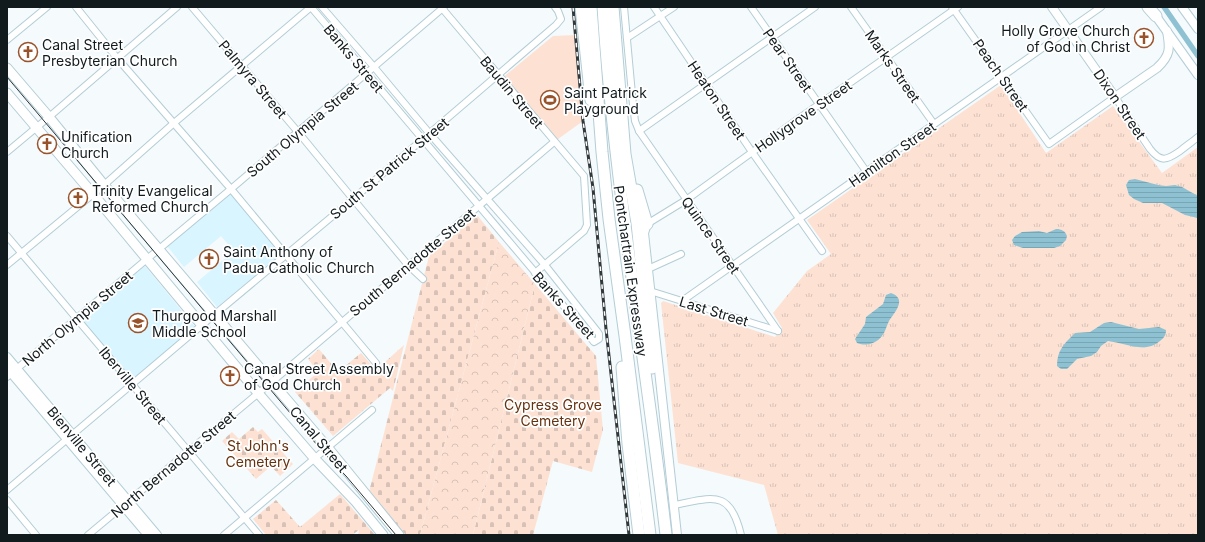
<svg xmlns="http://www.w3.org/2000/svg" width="1205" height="542" font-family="Inter,sans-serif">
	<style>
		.built { fill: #d9f5ff }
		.grass { fill: url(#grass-tufts) }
		.cemetery { fill: url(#cemetery-stones) }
		.park { fill: url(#park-crowns) }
		.garden { fill: #fde2d4 }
		.water { fill: url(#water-rules) }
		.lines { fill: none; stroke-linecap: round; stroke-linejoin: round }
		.canal { stroke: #8ec2d3; stroke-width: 5.5 }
		.street-casing { stroke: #b3cdd6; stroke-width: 8 }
		.secondary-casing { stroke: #b3cdd6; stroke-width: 10 }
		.primary-casing { stroke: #b3cdd6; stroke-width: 11 }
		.highway-casing { stroke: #b3cdd6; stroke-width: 13 }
		.street { stroke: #fff; stroke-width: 6 }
		.secondary { stroke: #fff; stroke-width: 8 }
		.primary { stroke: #fff; stroke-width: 9 }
		.highway { stroke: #fff; stroke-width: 11 }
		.tram { stroke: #2f383b; stroke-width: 1 }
		.rail-casing { stroke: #2f383b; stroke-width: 3 }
		.rail { stroke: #fff; stroke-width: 1.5; stroke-dasharray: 4.5; stroke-linecap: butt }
		.labels { text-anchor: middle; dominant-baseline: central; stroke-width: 3.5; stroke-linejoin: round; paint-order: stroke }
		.poi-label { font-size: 14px; fill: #111b1e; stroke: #fff; text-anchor: start }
		.street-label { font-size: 14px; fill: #111b1e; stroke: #fff }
		.park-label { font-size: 14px; fill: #66310e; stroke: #fff }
	</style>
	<defs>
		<pattern id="grass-tufts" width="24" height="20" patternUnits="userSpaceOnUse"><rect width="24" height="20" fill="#fde2d4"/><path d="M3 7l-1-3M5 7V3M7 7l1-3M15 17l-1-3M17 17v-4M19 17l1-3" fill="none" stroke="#d8c1b6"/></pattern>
		<pattern id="cemetery-stones" width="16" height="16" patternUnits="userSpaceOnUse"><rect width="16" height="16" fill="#fde2d4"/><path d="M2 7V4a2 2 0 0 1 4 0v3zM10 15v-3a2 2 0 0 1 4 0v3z" fill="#d8c1b6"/></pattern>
		<pattern id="park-crowns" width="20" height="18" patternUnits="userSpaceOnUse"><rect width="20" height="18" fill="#fde2d4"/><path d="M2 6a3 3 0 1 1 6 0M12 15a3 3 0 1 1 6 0" fill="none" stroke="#d8c1b6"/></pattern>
		<pattern id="water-rules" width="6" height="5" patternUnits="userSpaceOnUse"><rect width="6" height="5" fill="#8ec2d3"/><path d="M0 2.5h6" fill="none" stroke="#79a6b5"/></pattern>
	</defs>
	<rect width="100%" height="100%" fill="#f5fafc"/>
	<g class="built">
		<path d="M230 193 281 254 217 307 197 282 234 251 233 250 221 236 184 267 167 246Z"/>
		<path d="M145 266 195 327 132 380 81 319Z"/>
	</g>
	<path class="grass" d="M1001 85 1046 153 1113 106 1162 173 1198 147V535H778L764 485 678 463 661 303 663 301 775 337 782 328 773 313 807 271 831 254 807 220Z"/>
	<g class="cemetery">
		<path d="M477 215 499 242 420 535H406L369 492 429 256Z"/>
		<path d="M535 284 596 356 603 430 592 472 553 461 533 535H473Z"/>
		<path d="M404 345 393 391 390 388 333 436 295 392 318 372 308 359 319 349 338 372 361 353 376 370Z"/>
		<path d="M253 427 258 432 262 429 293 464 280 476 271 466 256 479 222 441 232 432 239 439Z"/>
		<path d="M340 494 375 535H358L359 530 352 535H266L253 519 276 500 300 527Z"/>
	</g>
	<path class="park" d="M499 242 535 284 473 535H420Z"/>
	<path class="garden" d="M576 35 583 121 554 142 501 79 553 36Z"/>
	<g class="water">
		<path d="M1135 179 1158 185 1166 186 1175 185 1182 187 1198 196V218L1185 215 1162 203H1143L1134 199 1129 195 1126 185 1129 180Z"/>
		<path d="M1056 229C1062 229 1065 231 1067 236L1066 240 1060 246 1054 248H1023L1014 245 1012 240 1015 236 1022 232 1039 231 1047 233Z"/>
		<path d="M891 293C908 299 894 313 889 321 887 325 886 329 884 333 878 343 868 347 857 343L855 339 865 324 866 317 883 304 886 295Z"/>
		<path d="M1111 322 1139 329 1159 327 1166 330C1166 335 1164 338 1160 341 1145 354 1125 343 1108 341L1101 346 1097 352 1091 356 1077 359 1067 369H1061L1057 366C1057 350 1064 344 1075 333L1090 332 1104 323Z"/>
	</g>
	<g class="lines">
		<path class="canal" d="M1164 7 1198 56"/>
		<g class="street-casing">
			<g id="street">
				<path d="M76 7 117 58 231 189 376 363"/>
				<path d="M192 7 298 132 353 199 408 265 423 279"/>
				<path d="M311 7 594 342 599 339V334L597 331 545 265 430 134 374 67 322 7"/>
				<path d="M441 7 584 176 587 225 584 231 535 273"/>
				<path d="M624 7 633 105 635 121 639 131 778 331"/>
				<path d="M654 7 752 152 822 251"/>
				<path d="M751 7 866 171"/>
				<path d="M851 7 934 124"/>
				<path d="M952 7 1049 144 1115 97 1150 149C1161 163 1167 160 1180 151 1186 146 1192 142 1198 137"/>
				<path d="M627 38 674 7"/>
				<path d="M7 40 47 7"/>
				<path d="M639 131 815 7"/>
				<path d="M7 152 49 117 177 7"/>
				<path d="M647 224 686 200 794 122 958 7"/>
				<path d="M7 236 259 535"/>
				<path d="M7 265 104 185 174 123 311 7"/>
				<path d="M648 269 681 254"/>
				<path d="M650 291 778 331"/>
				<path d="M682 301 1101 7"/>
				<path d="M7 377 147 259 231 189 444 7"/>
				<path d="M7 490 202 325 353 199 556 25 561 19 558 11 555 7"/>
				<path d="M7 500 36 535"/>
				<path d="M674 505C712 498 730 488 741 535"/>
				<path d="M88 535 267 386 554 142"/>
				<path d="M224 535 372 410"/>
			</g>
		</g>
		<g class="secondary-casing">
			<g id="secondary">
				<path d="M1052 7 1115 97 1157 68C1171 55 1170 48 1167 31"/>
				<path d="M1182 7 1198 29"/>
				<path d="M1153 12 1198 75"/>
				<path d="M647 224 644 233 677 535"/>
				<path d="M7 357 157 535"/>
				<path d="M7 368 148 535"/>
			</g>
		</g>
		<g class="primary-casing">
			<g id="primary">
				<path d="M7 68 49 117 104 185 328 448 399 535"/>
				<path d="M7 93 93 194 258 393 315 459 356 502 383 535"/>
			</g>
		</g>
		<g class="highway-casing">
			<g id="highway">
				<path d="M581 7 591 100"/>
				<path d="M591 7 602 152 609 219 625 336 650 535"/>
				<path d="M603 7C614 184 646 359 666 535"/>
				<path d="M613 7 625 154 637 223 652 368"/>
				<path d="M1148 7 1156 16"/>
				<path d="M637 190 647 224"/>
				<path d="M622 367 628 444 639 535"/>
			</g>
		</g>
		<use href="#street" class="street"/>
		<use href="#secondary" class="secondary"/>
		<use href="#primary" class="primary"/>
		<use href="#highway" class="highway"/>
		<path class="tram" d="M7 77 323 452 346 476 396 535"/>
		<g class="rail-casing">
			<path id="rail" d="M573 7 583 121 593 188 606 329 629 535"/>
		</g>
		<use href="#rail" class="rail"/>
	</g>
	<defs>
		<g id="church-ring" transform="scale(1)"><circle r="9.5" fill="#fff" stroke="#99532a" stroke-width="1.5"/><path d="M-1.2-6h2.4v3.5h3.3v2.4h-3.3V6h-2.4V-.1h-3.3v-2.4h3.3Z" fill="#99532a"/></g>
		<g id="stadium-ring" transform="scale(1)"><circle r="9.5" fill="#fff" stroke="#99532a" stroke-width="1.5"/><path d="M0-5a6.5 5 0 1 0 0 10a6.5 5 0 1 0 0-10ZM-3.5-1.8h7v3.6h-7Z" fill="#99532a"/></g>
		<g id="school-ring" transform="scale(1)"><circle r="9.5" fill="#fff" stroke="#99532a" stroke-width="1.5"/><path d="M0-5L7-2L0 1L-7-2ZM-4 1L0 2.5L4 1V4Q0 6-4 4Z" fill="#99532a"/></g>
	</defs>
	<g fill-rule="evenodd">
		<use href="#church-ring" x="1144" y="38"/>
		<use href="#church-ring" x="28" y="52"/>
		<use href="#stadium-ring" x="550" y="100"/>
		<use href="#church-ring" x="47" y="144"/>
		<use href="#church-ring" x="78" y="198"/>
		<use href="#church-ring" x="209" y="259"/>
		<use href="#school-ring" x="138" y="323"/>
		<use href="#church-ring" x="230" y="376"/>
	</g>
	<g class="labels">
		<g class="poi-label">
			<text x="1130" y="30" text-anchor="end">Holly Grove Church<tspan x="1130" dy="16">of God in Christ</tspan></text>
			<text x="42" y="44">Canal Street<tspan x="42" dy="16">Presbyterian Church</tspan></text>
			<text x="564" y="92">Saint Patrick<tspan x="564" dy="16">Playground</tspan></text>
			<text x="61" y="136">Unification<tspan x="61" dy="16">Church</tspan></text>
			<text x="92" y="190">Trinity Evangelical<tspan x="92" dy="16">Reformed Church</tspan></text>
			<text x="223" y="251">Saint Anthony of<tspan x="223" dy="16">Padua Catholic Church</tspan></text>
			<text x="152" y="315">Thurgood Marshall<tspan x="152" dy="16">Middle School</tspan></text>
			<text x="244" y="368">Canal Street Assembly<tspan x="244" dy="16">of God Church</tspan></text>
		</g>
		<g class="street-label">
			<text transform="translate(354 58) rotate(50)">Banks Street</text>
			<text transform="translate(788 60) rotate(55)">Pear Street</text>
			<text transform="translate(893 66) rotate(55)">Marks Street</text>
			<text transform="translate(1001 75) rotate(55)">Peach Street</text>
			<text transform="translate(253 79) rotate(50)">Palmyra Street</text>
			<text transform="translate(512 92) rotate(50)">Baudin Street</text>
			<text transform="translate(717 100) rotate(56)">Heaton Street</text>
			<text transform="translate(1120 104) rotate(56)">Dixon Street</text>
			<text transform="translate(803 116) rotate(-35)">Hollygrove Street</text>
			<text transform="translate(302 129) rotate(-40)">South Olympia Street</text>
			<text transform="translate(892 154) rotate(-35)">Hamilton Street</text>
			<text transform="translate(389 168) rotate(-40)">South St Patrick Street</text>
			<text transform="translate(711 235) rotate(55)">Quince Street</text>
			<text transform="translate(412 262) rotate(-40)">South Bernadotte Street</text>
			<text transform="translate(631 271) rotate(82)">Pontchartrain Expressway</text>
			<text transform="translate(564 305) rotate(48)">Banks Street</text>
			<text transform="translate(714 311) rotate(17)">Last Street</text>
			<text transform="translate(77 318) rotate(-40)">North Olympia Street</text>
			<text transform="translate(133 385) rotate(50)">Iberville Street</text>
			<text transform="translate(319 439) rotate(50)">Canal Street</text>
			<text transform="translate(82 446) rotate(50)">Bienville Street</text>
			<text transform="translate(173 464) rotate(-40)">North Bernadotte Street</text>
		</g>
		<g class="park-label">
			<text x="553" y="404">Cypress Grove<tspan x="553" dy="16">Cemetery</tspan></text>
			<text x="258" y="445">St John's<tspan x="258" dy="16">Cemetery</tspan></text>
		</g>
	</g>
	<rect width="1205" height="542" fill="none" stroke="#111b1e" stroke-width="16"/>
</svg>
